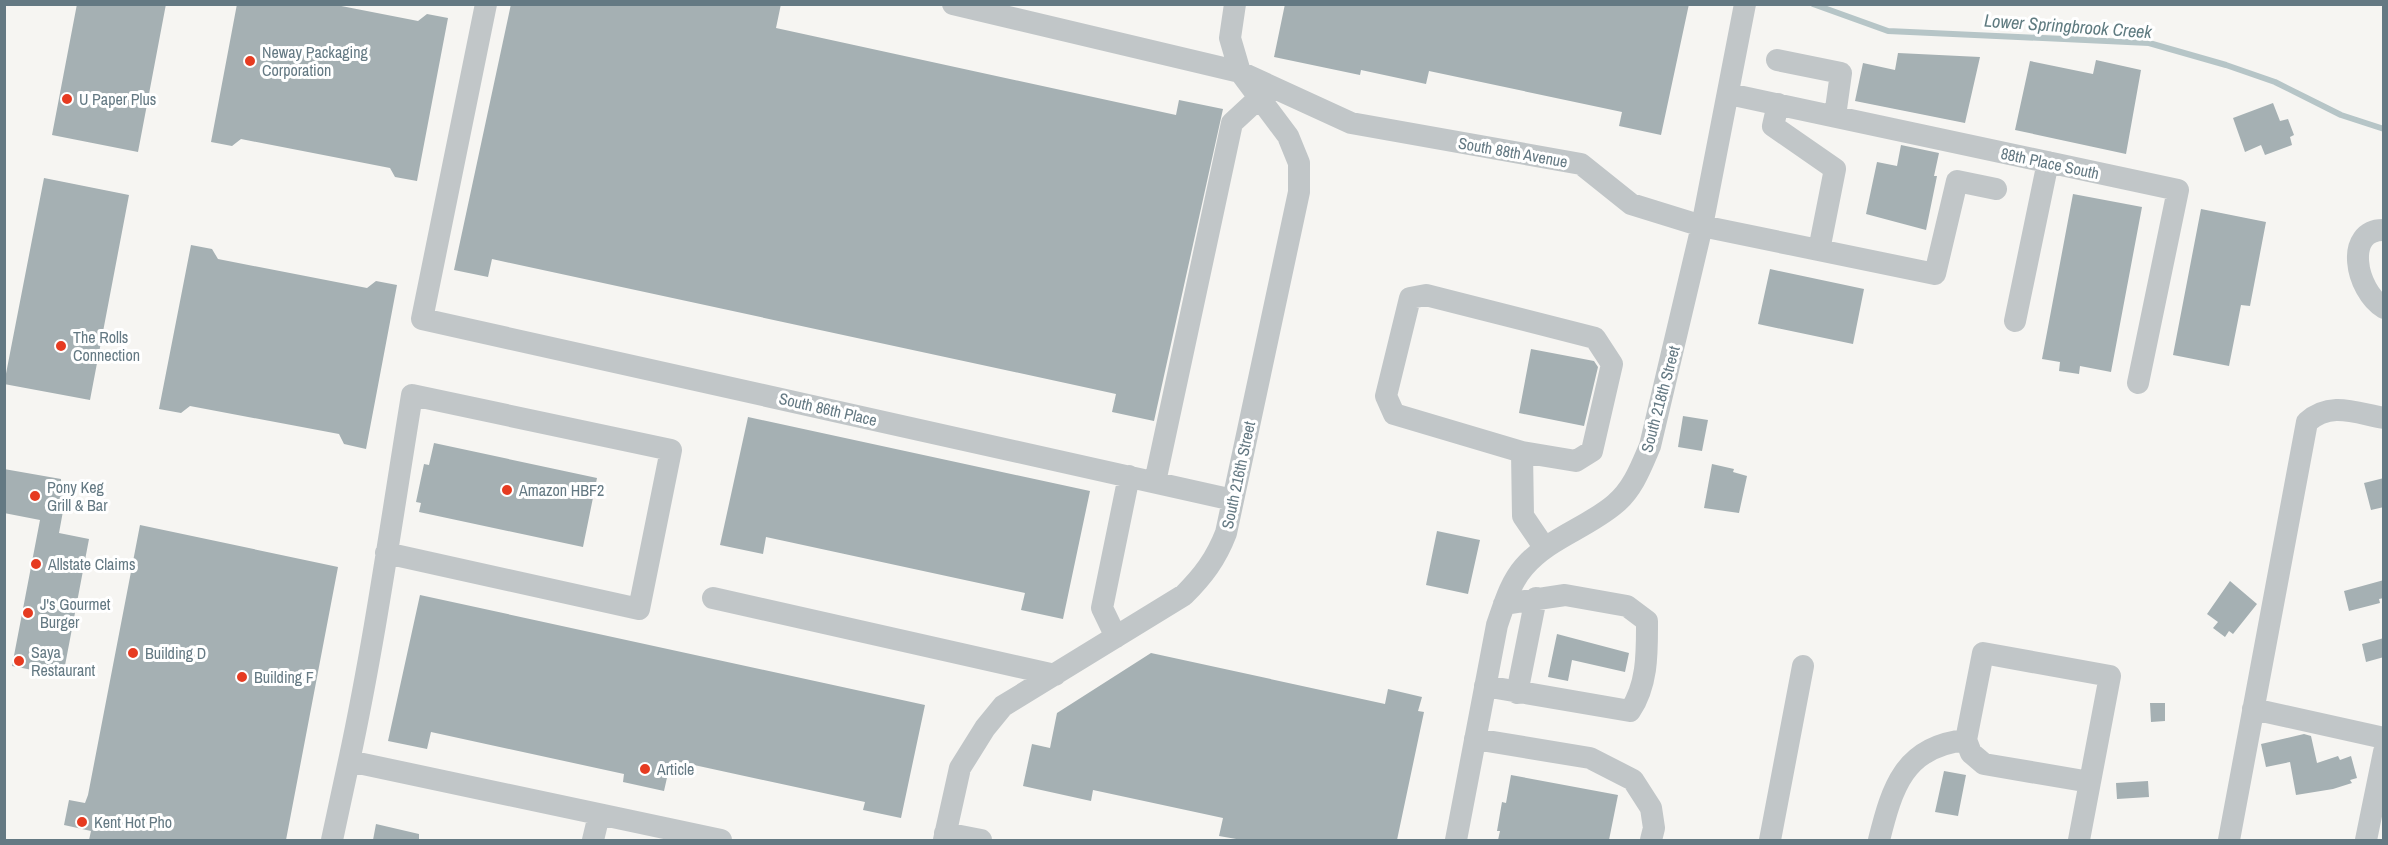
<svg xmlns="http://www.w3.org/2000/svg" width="2388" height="845" font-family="'Archivo Narrow',sans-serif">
	<rect width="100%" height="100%" fill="#f6f5f2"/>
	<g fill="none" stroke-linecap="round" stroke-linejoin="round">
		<path stroke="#b6c5c7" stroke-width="6" d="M1813 4 1888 31 2149 43 2226 65 2275 82 2341 115 2384 129"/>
	</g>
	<path fill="#a5b0b3" d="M77 4H166L138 152 52 135Z
		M237 4H331L418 21 427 14 448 18 417 181 395 177 390 168 241 139 232 146 211 142Z
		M511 4H781L776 28 1176 115 1179 100 1223 109 1154 421 1112 412 1116 394 492 259 488 277 454 270Z
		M1285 4H1689L1661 135 1619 126 1622 112 1429 71 1426 84 1361 70 1360 75 1274 57Z
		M1898 53 1980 57 1965 123 1855 101 1863 63 1895 70Z
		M2096 60 2141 70 2126 154 2015 130 2030 61 2093 74Z
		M2273 103 2280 121 2288 119 2294 135 2290 137 2292 145 2265 155 2261 145 2245 152 2233 118Z
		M1901 145 1939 153 1934 176H1937L1926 230 1866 214 1877 162 1897 166Z
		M44 178 129 195 90 400 4 384Z
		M2073 194 2142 207 2111 372 2080 366 2079 374 2059 371 2060 362 2042 359Z
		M2201 209 2266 222 2250 306 2241 305 2229 366 2173 355Z
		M191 245 212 249 218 259 367 288 376 281 397 285 366 449 344 444 339 434 190 406 181 413 159 409Z
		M1770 269 1864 289 1853 344 1758 324Z
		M1531 349 1594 361 1598 367 1584 426 1519 413Z
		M1683 416 1708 420 1702 451 1678 447Z
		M748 417 1090 491 1063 619 1021 610 1025 593 766 537 763 554 720 545Z
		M434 443 597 478 583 547 419 512 421 503 416 502 424 464 429 465Z
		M1712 464 1734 469 1733 472 1747 476 1739 513 1704 508Z
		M4 469 61 479V483L68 484 59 533 89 539 63 676 12 666 40 520 4 513Z
		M2384 478V507L2371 510 2364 483Z
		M140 525 338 567 286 840H89L91 831 64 825 69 800 85 803 88 795Z
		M1437 531 1480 540 1468 594 1426 585Z
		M2384 580V598L2379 599 2380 603 2349 611 2344 591Z
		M2230 581 2257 604 2233 634 2229 631 2225 637 2213 628 2218 622 2207 614Z
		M420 595 925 705 901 818 863 810 865 802 671 760 664 791 623 782 624 774 431 732 427 749 388 741Z
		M1557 634 1629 653 1625 672 1572 660 1568 681 1548 677Z
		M2384 638V657L2366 662 2362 644Z
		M1151 653 1385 704 1388 689 1422 697 1418 711 1424 712 1397 840H1242L1219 836 1223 818 1093 790 1091 801 1023 786 1032 744 1050 748 1057 713Z
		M2150 703H2165V721L2151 722Z
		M2304 734 2311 736 2317 763 2338 756 2340 760 2351 756 2357 778 2350 780 2352 783 2333 789 2296 795 2290 762 2266 767 2261 744Z
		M1944 771 1966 775 1958 816 1935 812Z
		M1511 775 1618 795 1609 840H1498L1500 831H1497L1502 802 1506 803Z
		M2148 781 2149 797 2117 799 2116 783Z
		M376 824 419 834V840H373Z"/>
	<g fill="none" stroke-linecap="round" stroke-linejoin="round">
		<path stroke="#c1c6c8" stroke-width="22" d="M486 4 422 319 1233 500
			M953 4 1240 72 1351 123 1581 164 1631 204 1702 226 1935 274 1957 181 1996 189
			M1777 60 1841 73 1835 116
			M1729 94 2178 190 2138 383
			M1778 104 1773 126 1835 169 1819 250
			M2384 230C2344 229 2355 290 2384 308
			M2015 321 2048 162
			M1522 452 1576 461 1592 451 1612 364 1595 338 1426 295 1410 298 1386 396 1394 414 1522 452 1523 516 1544 547
			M1155 482 1232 123 1259 98
			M713 598 1055 675
			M1116 637 1102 608 1129 476
			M1485 686 1630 711C1648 684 1647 652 1647 621L1627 606 1565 595 1504 604
			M1517 693 1536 598
			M2253 709 2384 738
			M1475 739 1590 758 1633 780 1651 808 1654 828 1651 840
			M1966 740 1971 753 1984 764 2090 782
			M349 761C375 640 392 517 412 395L671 450 639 609 386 553
			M945 833 981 840
			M332 840 349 761 721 840
			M593 840 599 815
			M944 840 960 768 985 728 1003 706 1184 595C1203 576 1216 559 1226 533L1299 192V163L1288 136 1240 72 1230 38 1235 4
			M1456 840 1497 625C1504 605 1510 583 1524 567 1549 538 1587 528 1615 504 1633 489 1641 467 1650 446L1702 226 1745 4
			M1770 840 1803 666
			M1879 840C1892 788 1904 746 1966 740L1983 653 2110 676 2079 840
			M2229 840 2307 422C2331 401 2355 413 2384 418
			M2366 840 2384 752"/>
	</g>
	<g fill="#e63b21" stroke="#fff" stroke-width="2">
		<circle cx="250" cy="61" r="6"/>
		<circle cx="67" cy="99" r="6"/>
		<circle cx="61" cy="346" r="6"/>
		<circle cx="507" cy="490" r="6"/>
		<circle cx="35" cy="496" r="6"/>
		<circle cx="36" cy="564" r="6"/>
		<circle cx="28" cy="613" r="6"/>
		<circle cx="133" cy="653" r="6"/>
		<circle cx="19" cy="661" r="6"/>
		<circle cx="242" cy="677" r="6"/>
		<circle cx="645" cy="769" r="6"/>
		<circle cx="82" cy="822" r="6"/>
	</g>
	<g text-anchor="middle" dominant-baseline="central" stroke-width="6" stroke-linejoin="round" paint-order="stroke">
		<g font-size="16" fill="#647983" stroke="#fff" text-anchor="start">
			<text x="262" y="52">Neway Packaging<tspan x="262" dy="18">Corporation</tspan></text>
			<text x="79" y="99">U Paper Plus</text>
			<text x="73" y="337">The Rolls<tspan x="73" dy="18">Connection</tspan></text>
			<text x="47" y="487">Pony Keg<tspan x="47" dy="18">Grill &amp; Bar</tspan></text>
			<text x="519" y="490">Amazon HBF2</text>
			<text x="48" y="564">Allstate Claims</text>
			<text x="40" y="604">J's Gourmet<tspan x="40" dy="18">Burger</tspan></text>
			<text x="31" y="652">Saya<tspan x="31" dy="18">Restaurant</tspan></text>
			<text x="145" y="653">Building D</text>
			<text x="254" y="677">Building F</text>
			<text x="657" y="769">Article</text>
			<text x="94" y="822">Kent Hot Pho</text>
		</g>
		<g font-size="16" fill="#647983" stroke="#fff">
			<text transform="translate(1513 152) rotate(10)">South 88th Avenue</text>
			<text transform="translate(2050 163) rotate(12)">88th Place South</text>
			<text transform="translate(1660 399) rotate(-75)">South 218th Street</text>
			<text transform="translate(828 409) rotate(13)">South 86th Place</text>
			<text transform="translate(1238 475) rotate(-78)">South 216th Street</text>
		</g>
		<g font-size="18" font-style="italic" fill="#5f7b80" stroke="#fff">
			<text transform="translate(2068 26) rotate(4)">Lower Springbrook Creek</text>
		</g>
	</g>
	<rect width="2388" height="845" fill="none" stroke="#647983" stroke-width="12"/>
</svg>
